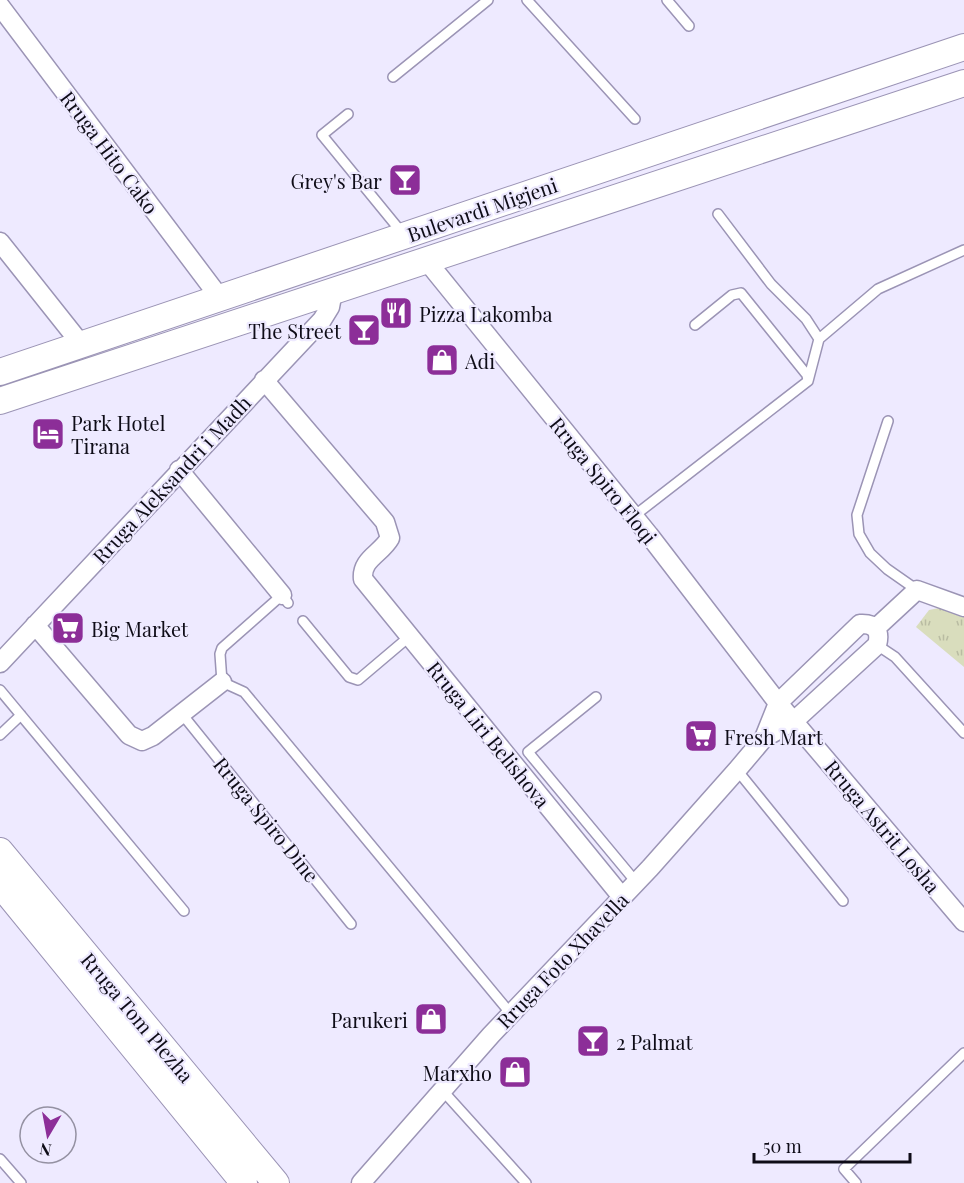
<svg xmlns="http://www.w3.org/2000/svg" width="964" height="1183" font-family="'Playfair Display',serif">
	<defs>
		<pattern id="grass-tufts" width="24" height="20" patternUnits="userSpaceOnUse" patternTransform="scale(1.5)"><rect width="24" height="20" fill="#d9ddbd"/><path d="M3 7l-1-3M5 7V3M7 7l1-3M15 17l-1-3M17 17v-4M19 17l1-3" fill="none" stroke="#b9bca2"/></pattern>
	</defs>
	<rect width="100%" height="100%" fill="#eeeaff"/>
	<path fill="url(#grass-tufts)" d="M949 606 964 613V667L916 627 929 610Z"/>
	<g fill="none" stroke-linecap="round" stroke-linejoin="round">
		<g stroke="#9b94b5" stroke-width="12">
			<path id="service" d="M527 0 635 119
				M667 0 689 26
				M393 77 488 0
				M348 114 322 135 403 234
				M718 214 771 284 806 319 819 339 808 381
				M819 339 878 289 964 250
				M888 421 857 515 859 534 870 553 887 569 917 590
				M634 516 808 381 807 375 741 293 732 295 695 325
				M288 603 282 595 222 648 220 654 222 682 244 692 511 1014
				M303 621 349 677 358 680 410 636
				M877 645 895 657 964 733
				M0 690 184 911
				M596 697 528 752 636 882
				M182 714 351 924
				M0 735 21 715
				M737 770 843 901
				M443 1091 526 1183
				M0 1159 21 1183
				M856 1183 844 1169 964 1053"/>
		</g>
		<g stroke="#9b94b5" stroke-width="21">
			<path id="minor" d="M0 6 220 298
				M0 242 81 344
				M426 260 649 535 778 703 964 922
				M264 380 385 522 390 538C381 554 361 559 363 579L622 897
				M179 470 282 595
				M35 625 129 735 142 741 153 736 222 682
				M876 628 917 590 964 607
				M0 663 322 320 330 307 333 291
				M361 1183 491 1035 650 868 737 770 764 738 778 703 860 624C875 623 881 631 877 645L794 721 764 738"/>
		</g>
		<g stroke="#9b94b5" stroke-width="28">
			<path id="secondary" d="M0 372 964 47
				M0 401 964 83
				M0 851 276 1183
				M0 884 244 1183"/>
		</g>
		<use href="#service" stroke="#fff" stroke-width="9"/>
		<use href="#minor" stroke="#fff" stroke-width="18"/>
		<use href="#secondary" stroke="#fff" stroke-width="26"/>
	</g>
	<defs>
		<g id="bar-square" transform="scale(1.725)"><rect x="-9" y="-9" width="18" height="18" rx="4" fill="#8c2e98" stroke="#eeeaff"/><path d="M-6-5H6L.8 .8V4.5H3.5V6h-7V4.5H-.8V.8Z" fill="#fff"/></g>
		<g id="restaurant-square" transform="scale(1.725)"><rect x="-9" y="-9" width="18" height="18" rx="4" fill="#8c2e98" stroke="#eeeaff"/><path d="M-5-6h1v4h1v-4h1v4h1v-4h1v5L-1.5 .5V6h-2V.5L-5-1ZM5-6V6H3V1.5H1.5Q1.5-4 5-6Z" fill="#fff"/></g>
		<g id="shop-square" transform="scale(1.725)"><rect x="-9" y="-9" width="18" height="18" rx="4" fill="#8c2e98" stroke="#eeeaff"/><path d="M-5-2.5h2.3a2.7 3.5 0 0 1 5.4 0H5L5.5 6h-11ZM-1.5-2.5h3a1.5 2.3 0 0 0-3 0Z" fill="#fff"/></g>
		<g id="hotel-square" transform="scale(1.725)"><rect x="-9" y="-9" width="18" height="18" rx="4" fill="#8c2e98" stroke="#eeeaff"/><path d="M-6-4.5h1.5V1H6V5H4.5V3h-9V5H-6ZM-4 0a1.8 1.8 0 1 1 3.6 0ZM.5 0V-2.5h3Q6-2.5 6 0Z" fill="#fff"/></g>
		<g id="supermarket-square" transform="scale(1.725)"><rect x="-9" y="-9" width="18" height="18" rx="4" fill="#8c2e98" stroke="#eeeaff"/><path d="M-6-5.5h2.5l.6 2H6L4.5 2H-2.5L-4.4-4H-6ZM-1.5 3.2a1.3 1.3 0 1 0 .1 0ZM3 3.2a1.3 1.3 0 1 0 .1 0Z" fill="#fff"/></g>
	</defs>
	<g fill-rule="evenodd">
		<use href="#bar-square" x="405" y="180"/>
		<use href="#restaurant-square" x="396" y="313"/>
		<use href="#bar-square" x="364" y="330"/>
		<use href="#shop-square" x="442" y="360"/>
		<use href="#hotel-square" x="48" y="434"/>
		<use href="#supermarket-square" x="68" y="628"/>
		<use href="#supermarket-square" x="701" y="736"/>
		<use href="#shop-square" x="431" y="1019"/>
		<use href="#bar-square" x="593" y="1041"/>
		<use href="#shop-square" x="515" y="1072"/>
	</g>
	<g text-anchor="middle" dominant-baseline="central" stroke-width="4.5" stroke-linejoin="round" paint-order="stroke">
		<g font-size="20" fill="#0e0c17" stroke="#eeeaff">
			<text transform="translate(110 152) rotate(53)">Rruga Hito Cako</text>
			<text transform="translate(482 209) rotate(-19)">Bulevardi Migjeni</text>
			<text transform="translate(171 479) rotate(-47)">Rruga Aleksandri i Madh</text>
			<text transform="translate(604 480) rotate(51)">Rruga Spiro Floqi</text>
			<text transform="translate(489 734) rotate(51)">Rruga Liri Belishova</text>
			<text transform="translate(267 819) rotate(51)">Rruga Spiro Dine</text>
			<text transform="translate(883 826) rotate(50)">Rruga Astrit Losha</text>
			<text transform="translate(562 960) rotate(-46)">Rruga Foto Xhavella</text>
			<text transform="translate(138 1017) rotate(50)">Rruga Tom Plezha</text>
		</g>
		<g font-size="20" fill="#0e0c17" stroke="#eeeaff" text-anchor="start">
			<text x="382" y="180" text-anchor="end">Grey's Bar</text>
			<text x="419" y="313">Pizza Lakomba</text>
			<text x="341" y="330" text-anchor="end">The Street</text>
			<text x="465" y="360">Adi</text>
			<text x="71" y="422">Park Hotel<tspan x="71" dy="23">Tirana</tspan></text>
			<text x="91" y="628">Big Market</text>
			<text x="724" y="736">Fresh Mart</text>
			<text x="408" y="1019" text-anchor="end">Parukeri</text>
			<text x="616" y="1041">2 Palmat</text>
			<text x="492" y="1072" text-anchor="end">Marxho</text>
		</g>
	</g>
	<g transform="translate(48 1135) rotate(190)"><circle r="28" fill="#eeeaff" stroke="#9491a2" stroke-width="1.5"/>
	<path d="M0-4.5L10 22L0 15L-10 22Z" fill="#8c2e98"/>
	<text y="-9" font-size="16" font-weight="bold" text-anchor="middle" fill="#0e0c17">N</text>
	</g>
	<path d="M754 1153v9h156v-9" fill="none" stroke="#0e0c17" stroke-width="3"/>
	<text x="763" y="1153" font-size="18" fill="#0e0c17" stroke="#eeeaff" stroke-width="4.5" paint-order="stroke">50 m</text>
</svg>
